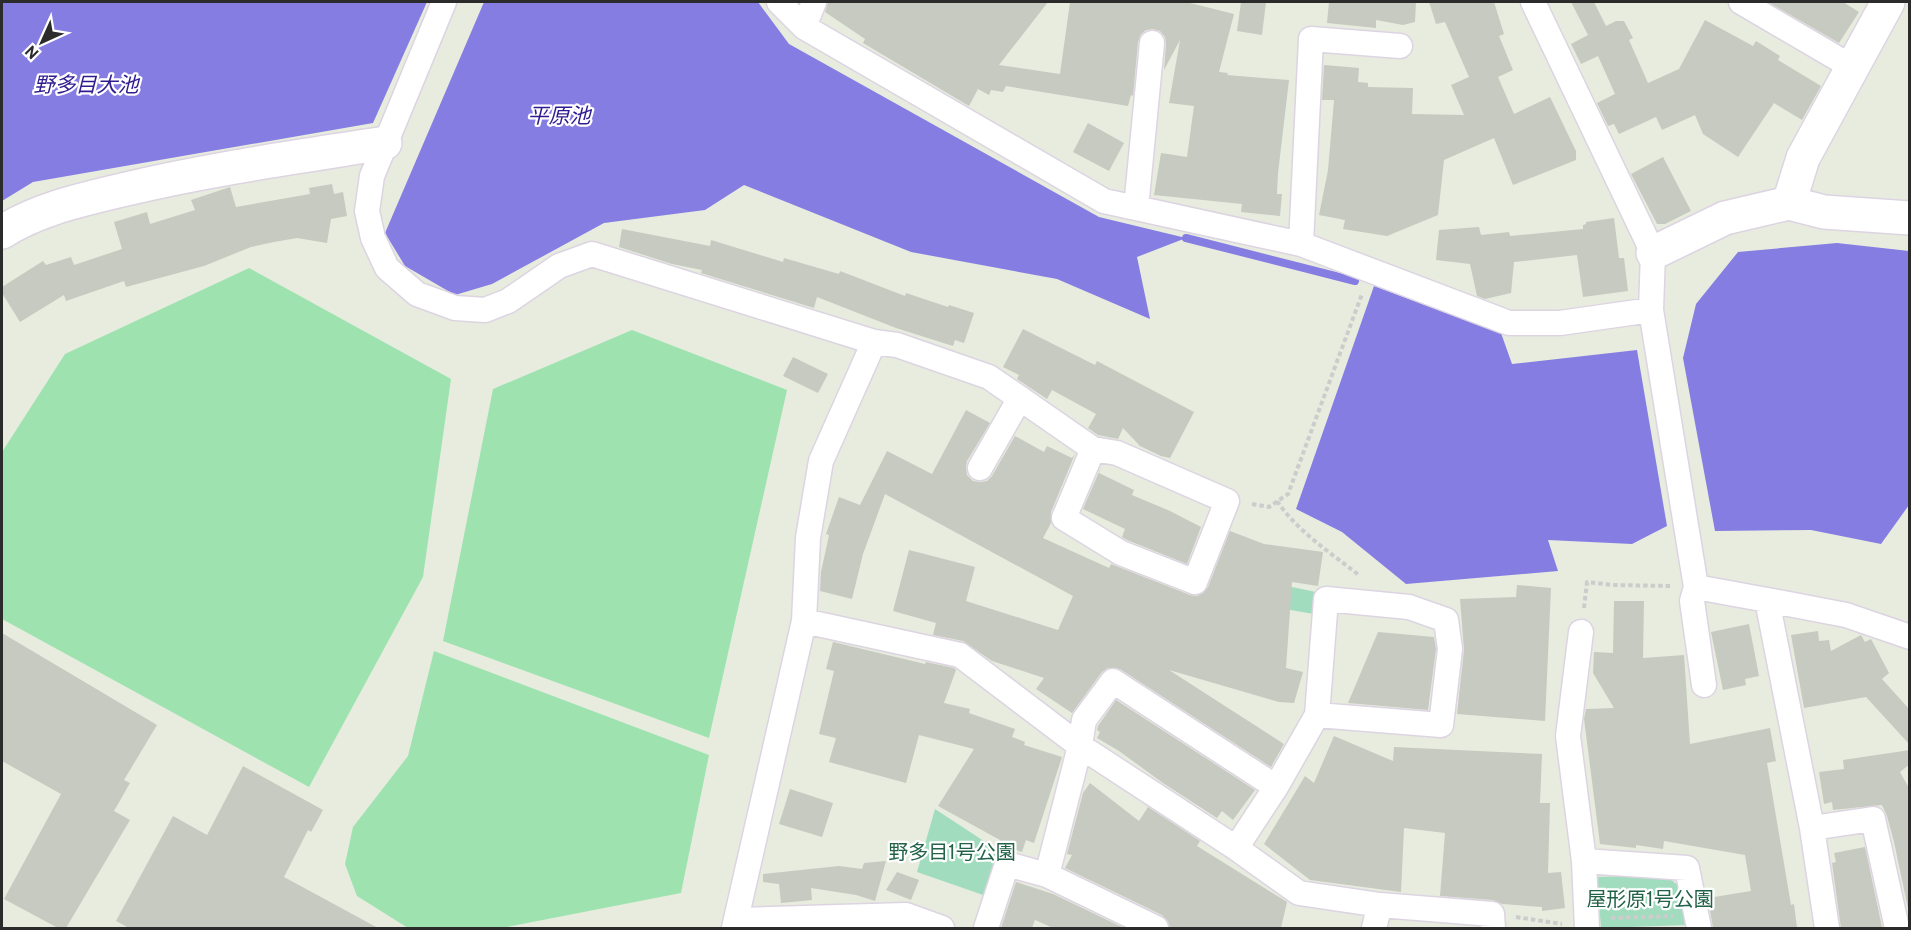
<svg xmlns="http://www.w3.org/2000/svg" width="1911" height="930" font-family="Overpass,'Noto Sans JP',sans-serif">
	<rect width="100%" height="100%" fill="#e7ecdf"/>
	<path fill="#a1dcbe" d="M1268 582 1316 592 1314 614 1262 605Z
		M935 809 999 851 986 896 917 872Z
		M1665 875 1683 889 1688 925 1601 928 1597 877Z"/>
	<path fill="#9ee3af" d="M249 268 451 379 423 577 309 787 2 619V452L65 354Z
		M632 330 787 390 709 738 443 641 493 389Z
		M434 651 709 755 681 893 502 928H408L357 896 345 864 353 827 408 756Z"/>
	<path fill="#867de3" d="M2 2H427L373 123 33 182 2 201Z
		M484 2H758L789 44 1099 217 1186 238 1137 257 1150 319 1057 279 911 252 744 185 705 210 604 223 492 284 455 295 405 266 385 233Z
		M1837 243 1909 251V505L1881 544 1811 530 1715 531 1683 358 1696 304 1738 252Z
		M1374 286 1501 333 1512 364 1637 350 1667 526 1632 544 1548 540 1558 571 1406 584 1342 532 1296 509Z"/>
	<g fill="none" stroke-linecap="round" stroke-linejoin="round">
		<path stroke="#867de3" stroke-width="8" d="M1186 238 1355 281"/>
	</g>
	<path fill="#c6cac1" d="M828 2H1048L999 65 1060 74 1070 2H1186L1234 14 1219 72 1228 73 1227 75 1289 80 1278 173 1277 194H1282L1280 216 1241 212 1242 204 1154 195 1161 153 1187 157 1194 106 1169 103 1180 40 1164 70 1166 44 1165 37 1160 31 1153 29 1146 30 1141 34 1138 42 1133 96 1131 95 1128 106 1006 86 1003 92 991 90 989 95 978 89 969 106 863 43 865 39 825 12Z
		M1241 2H1266L1262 35 1237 31Z
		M1329 2H1416L1415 22 1403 25 1376 20V28L1327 23Z
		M1429 2H1494L1504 34 1499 36 1513 70 1498 77 1514 114 1550 97 1576 151V160L1513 185 1494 138 1444 160 1438 215 1387 236 1343 229 1345 220 1319 215 1328 170 1334 100H1322L1324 65 1359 68 1358 82 1368 83V87L1413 88 1412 114 1464 115 1451 85 1469 77 1445 22 1436 24Z
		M1571 2H1594L1606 26 1616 21H1624L1633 38 1629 40 1648 83 1679 69 1705 20 1753 46 1756 41 1780 56 1778 60 1821 86 1802 120 1774 103 1738 157 1703 134 1695 115 1662 130 1656 117 1619 134 1614 124 1608 126 1597 103 1615 94 1598 56 1581 64 1571 44 1588 35Z
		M1768 2H1843L1859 12 1839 43Z
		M1088 123 1124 143 1109 171 1073 152Z
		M1663 157 1691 211 1665 224H1657L1631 174Z
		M332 184 334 194 343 192 347 216 331 219 327 243 297 238 274 242 251 247 204 266 126 287 124 281 66 301 64 295 20 322 2 293V287L43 261 46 265 71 257 74 265 122 249 114 222 147 212 150 224 195 210 191 200 230 187 236 207 310 194 309 188Z
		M1614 218 1619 258H1624L1628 291 1583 297 1577 255 1514 262 1511 293 1485 299 1477 296 1470 264 1436 260 1439 230 1479 227 1481 235 1509 232 1510 236 1583 229V225L1586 224V222Z
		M622 229 710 246 711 240 783 262 784 258 839 274 840 271 905 296 906 293 948 307 949 305 974 313 964 343 955 340 953 346 896 328 817 297 814 308 701 273 702 270 672 264 619 247Z
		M1023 329 1095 365 1097 361 1194 412 1170 458 1161 456 1140 446 1123 428 1118 439 1098 435 1088 428 1096 414 1052 390 1047 399 1017 379 1019 375 1003 367Z
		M793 357 828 374 818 393 783 376Z
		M966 410 990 423 967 461 966 467 967 475 973 481 981 482 987 481 992 476 1015 436 1044 452 1047 446 1072 458 1075 454 1051 512V523L1043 538 1109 568 1111 564 1190 595 1197 596 1203 593 1208 587 1230 531 1264 544 1323 552 1318 586 1292 582 1286 668 1303 672 1294 703 1279 702 1169 670 1284 744 1271 767 1120 669 1108 668 1102 672 1072 713 1036 689 1044 678 992 661 963 641 933 635 936 623 893 611 909 550 975 567 966 601 1058 630 1073 596 885 494 863 554 852 599 820 591 821 572 829 535 826 534 839 497 860 505 887 451 932 474Z
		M1102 465 1099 473 1134 490 1132 495 1170 511 1201 527 1187 564 1127 540 1122 537 1125 529 1083 509Z
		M1517 585 1551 588 1545 721 1457 714 1464 650 1460 599 1516 597Z
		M1614 601H1644L1643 658 1684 655 1690 744 1770 728 1776 761 1767 763 1791 905 1794 904 1797 928H1713L1708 898 1751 891 1745 855 1664 841 1663 849 1636 845V848L1600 844 1584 719 1586 709 1614 708 1593 673 1594 652 1613 653Z
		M1749 624 1759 676 1745 679 1746 685 1723 690 1711 632Z
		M1818 631 1819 641 1829 640 1831 651 1861 635 1865 642 1871 639 1889 673 1882 679 1910 710V745L1866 697 1804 708 1791 635Z
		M1378 632 1434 637 1436 649 1428 710 1348 703Z
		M2 633 157 725 124 780 130 783 114 811 130 820 66 928H58L4 899 61 794 2 761Z
		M833 642 925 664 926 662 954 668 956 670 944 703 970 709 969 713 1015 729 1012 737 1025 742 1024 745 1062 757 1034 843 1026 840 1022 852 999 844 1000 840 938 806 974 749 919 735 906 783 829 762 836 738 819 734 834 671 826 669Z
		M1116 700 1255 790 1233 820 1222 811 1217 818 1163 783 1119 751 1097 738 1100 732 1097 730 1098 726Z
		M1334 736 1393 761 1394 747 1542 754 1540 803H1550L1548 873 1561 872 1565 908 1542 911V907L1502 904 1493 900 1440 896 1445 833 1404 828 1401 892 1310 880 1264 844 1305 776 1314 783Z
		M1910 750V764L1900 772 1910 790V918L1894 842 1887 816 1882 805 1833 810 1832 802 1824 804 1819 772 1844 769 1843 760Z
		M243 766 323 810 311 832 308 830 284 877 378 928H129L116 921 173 816 207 835Z
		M1090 783 1139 821 1148 807 1200 841 1197 846 1287 902 1281 928H1170L1168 921 1162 915 1065 868 1072 855 1067 854 1083 793Z
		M790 789 833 803 822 837 779 824Z
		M1865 847 1882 927 1841 928 1832 863 1836 862 1834 853Z
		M886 861 875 901 856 895 811 888 812 900 781 903 779 884 763 882V874L839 866 862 869 864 863Z
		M897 872 919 880 911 900 886 890Z
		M1016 882 1053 894 1124 928H1053L1035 920 1032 928H1001Z"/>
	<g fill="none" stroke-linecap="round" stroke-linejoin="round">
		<g stroke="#ddd4e2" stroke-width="27">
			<path id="street" d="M444 2 372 176 367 211 373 238 387 268 417 294 455 308 485 310 508 301 559 266 592 254 874 342 821 461 808 538 804 621 734 928
				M779 2 804 27 1104 201 1301 244 1509 323H1560L1651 310
				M1533 2 1653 253 1651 310 1696 587 1767 600 1812 828 1827 928
				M1741 2 1852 67
				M804 27 814 2
				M1136 208 1152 43
				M1301 244 1311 39 1400 46
				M874 342 897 345 989 377 1093 449 1117 453 1227 501 1195 582 1121 553 1064 518 1093 449
				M980 468 1020 398
				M1696 587 1692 601 1704 685
				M1767 600 1846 615 1910 637
				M804 621 960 655 1080 746 1236 848 1299 893 1380 905 1492 914 1493 928
				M1581 632 1568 736 1584 861 1587 928
				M1276 787 1317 715 1441 725 1450 649 1446 620 1409 607 1326 599 1317 715
				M1812 828 1873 819 1897 928
				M1584 861 1687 868 1699 928
				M737 920 906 915 942 928
				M986 928 1007 864 1047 875
				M1156 928 1047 875 1080 746 1084 720 1113 681 1276 787 1236 848
				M1374 928 1380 905"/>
		</g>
		<g stroke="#ddd4e2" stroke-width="36">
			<path id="secondary" d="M1789 203 1803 158 1888 2
				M2 232C38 209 81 200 122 190 209 169 297 157 385 143
				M1653 253 1725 218 1789 203 1824 212 1910 218"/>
		</g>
		<path stroke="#ccc" stroke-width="4" stroke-dasharray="4.5 3" stroke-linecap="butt" d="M1277 501C1298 532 1331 553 1360 576
			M1252 504 1269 507 1288 494 1362 294
			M1584 608 1587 582 1613 585 1670 586
			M1516 917 1562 924
			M1611 918 1673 916"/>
		<use href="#street" stroke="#fff" stroke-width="24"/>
		<use href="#secondary" stroke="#fff" stroke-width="33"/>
	</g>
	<g text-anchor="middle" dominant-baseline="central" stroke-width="4.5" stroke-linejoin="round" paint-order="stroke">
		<g font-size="20" fill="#226249" stroke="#fff">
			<text x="952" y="854">野多目1号公園</text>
			<text x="1650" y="901">屋形原1号公園</text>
		</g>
		<g font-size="21" font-style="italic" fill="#2f1b8f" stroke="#fff">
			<text x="86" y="86">野多目大池</text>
			<text x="559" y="117">平原池</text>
		</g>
	</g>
	<rect width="1911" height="930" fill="none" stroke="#2b2b2b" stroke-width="6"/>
	<g transform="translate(42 42) rotate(225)" stroke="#ffffff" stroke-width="4.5" paint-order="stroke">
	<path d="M0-4.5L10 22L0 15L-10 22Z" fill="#2b2b2b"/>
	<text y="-9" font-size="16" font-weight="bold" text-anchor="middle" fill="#2b2b2b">N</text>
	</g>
</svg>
